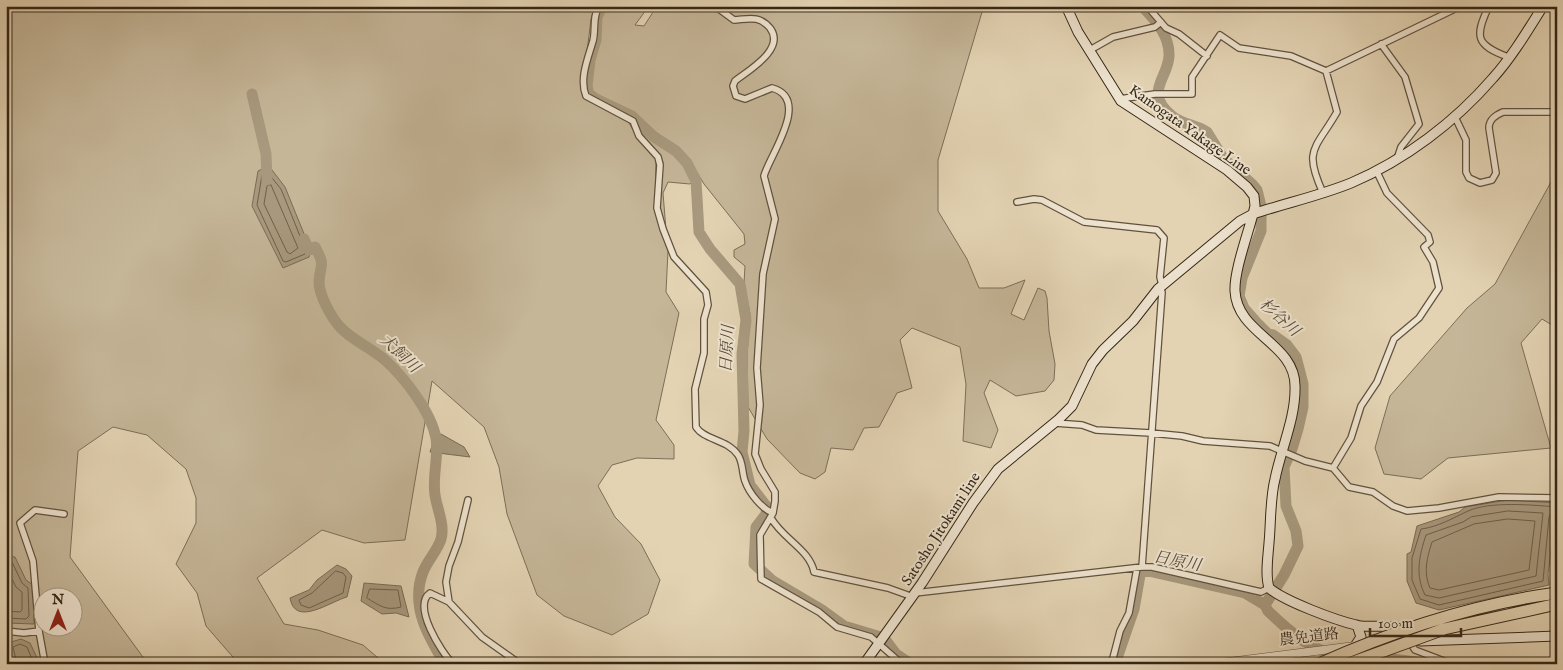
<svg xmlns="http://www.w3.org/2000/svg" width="1563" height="670" font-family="'IM FELL English','Noto Serif JP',serif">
	<rect width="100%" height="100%" fill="#e3d3b3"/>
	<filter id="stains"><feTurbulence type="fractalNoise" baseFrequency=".004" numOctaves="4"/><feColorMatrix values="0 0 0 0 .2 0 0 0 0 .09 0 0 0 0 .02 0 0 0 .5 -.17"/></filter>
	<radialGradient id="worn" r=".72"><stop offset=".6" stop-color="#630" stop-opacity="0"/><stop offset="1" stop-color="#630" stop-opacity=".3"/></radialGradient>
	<path fill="#c5b698" stroke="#7c6e58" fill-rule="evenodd" d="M6 6H596L591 19 582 93 585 99 627 120 637 136 656 158 655 207 668 251 666 292 679 313 656 420 674 445V459L637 458 612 465 598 486 615 517 641 544 660 580 648 614 612 635 564 616 537 595 507 514 499 467 484 427 432 381 405 540 364 543 322 530 257 578 284 624 318 630 363 645 385 664H239L206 626 197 593 176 564 196 523V498L186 469 147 435 113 427 78 451 70 557 148 664H6ZM42 598H72V628H42Z
		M605 6H649L635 25 644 26 657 6H979L982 12 938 160V211L967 259 979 288H1004L1025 280 1011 314 1024 320 1038 288 1045 291 1047 298 1049 331 1055 364 1054 380 1045 391 1016 396 990 380 984 393 998 430 991 448 963 441 966 384 960 347 912 328 900 340 912 388 897 393 879 427 864 428 853 450 831 448 825 472 815 479 800 473 767 439 748 407 747 355 750 314 744 283 745 266 734 257V250L745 244 744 234 704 184 689 159 634 114 592 93 590 86 598 41 600 17Z
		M637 123 651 137 675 153 693 181 690 184 668 182 663 193 666 230 659 207 663 162C657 147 641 140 637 123Z
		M1557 171V328L1542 319 1521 343 1551 448 1448 458 1421 479 1384 474 1375 448 1390 396 1467 308 1495 284Z"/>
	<path fill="#a8997e" stroke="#7a6b55" d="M269 166 285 187 311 251 309 257 283 268 252 206 258 171Z
		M441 434 464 447 470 457 430 452 435 437Z
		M1508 500 1557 503 1548 574 1549 585 1439 610 1416 603 1407 581V554L1411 552 1417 526 1459 512 1465 507Z
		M6 556 15 557 26 580 33 585 34 624 6 623Z
		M337 565 346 569 352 576 347 597C331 601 295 628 290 598L309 590 317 580Z
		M364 583 401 586 409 617 396 613 382 614 361 601Z
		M21 639 30 643 40 664H13L8 643Z"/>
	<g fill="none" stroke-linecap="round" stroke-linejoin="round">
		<path stroke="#6e604a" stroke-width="1" d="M268 173 281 189 306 251 305 254 286 262 283 261 257 205 262 175Z
			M271 185 298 248 290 254 287 252 264 204 267 186Z
			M1557 507C1533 505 1490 501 1468 511 1453 518 1438 527 1421 529L1412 558V580L1420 599 1439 605 1543 581 1549 517 1552 513 1557 512
			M1508 511 1543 513 1536 576 1439 598 1425 595C1415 575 1419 556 1426 535L1463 522 1471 517Z
			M1508 519 1535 521 1529 570 1439 590 1430 588C1423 572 1427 558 1432 542L1474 524Z
			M6 560 12 562 22 583 28 588 29 616 26 619 6 618
			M6 567 16 587 22 592V610L20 612 6 611
			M336 571 343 573 346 577 343 593 309 608 301 605 299 600 312 593Z
			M370 589 398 590 401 607C386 611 380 606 367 598Z
			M17 664 13 647 20 644 27 647 34 664"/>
		<path stroke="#a8997e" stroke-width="11" d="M602 6 597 17 596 40 590 60 587 86 589 94 596 99 632 116 654 137 676 151 687 163 696 181 699 232 710 249 740 284 746 320 742 354 744 431 742 452 750 485 767 507 766 514 756 527 754 564 773 581 822 610 844 626 884 638 896 654 911 664
			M1142 6C1155 20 1170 35 1169 56 1168 79 1143 92 1172 116 1183 125 1195 124 1207 132L1223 158 1252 184 1257 190 1261 206V231L1242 278 1239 296 1244 308 1258 324 1268 334 1273 335 1287 345 1296 357 1303 384V407L1298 429 1292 449 1284 467 1286 506 1296 531 1298 546 1284 575 1265 605
			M252 94 266 154 267 180
			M304 239 309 250 315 247C326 267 320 263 319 282 319 295 331 317 340 327 352 340 371 348 385 360 405 378 431 412 436 438 439 457 432 476 435 495 437 509 445 525 441 539 438 550 427 561 423 572 410 606 428 636 445 664
			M1265 605 1268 611C1290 632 1311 651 1342 657
			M1365 658 1392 659 1431 664
			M1115 664 1134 609 1140 575 1144 570 1245 593 1265 605"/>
		<g stroke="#60523e" stroke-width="8">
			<path id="minor" d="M599 6C592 18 596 29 593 41 588 58 579 79 586 96L633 121 639 136 658 157 660 165 657 208 663 229 674 257 706 292 708 305 704 319V353L695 389 696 427C704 440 727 439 738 455 743 462 742 473 745 481 749 493 762 509 773 513
				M668 6 676 8 685 6
				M715 6 734 20C749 19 759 15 770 28 786 49 749 70 735 81L733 86 736 96 745 99 772 88C812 99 769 156 764 176L775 219 763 274 757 368 760 405 755 454 761 469 775 492V501L773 513 760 535 761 579 819 612 837 627 871 637 902 664
				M1147 6 1166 28 1179 34 1207 56
				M1489 6C1474 37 1476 45 1508 57
				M1381 44 1405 77 1419 124 1401 147 1397 159
				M1090 50 1113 37 1155 27 1161 22
				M1119 99 1155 94H1192V77L1220 35 1239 48 1291 56 1326 71 1461 6
				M1455 117 1466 140V172L1469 178 1480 183 1492 180 1496 173 1489 128C1489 119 1496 115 1503 112H1557
				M1323 193C1303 149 1315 150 1337 112L1326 71
				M1017 202 1034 199 1042 200 1084 222 1157 230 1164 238 1160 277 1162 285
				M1055 423 1082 425 1096 430 1151 433 1182 436 1203 441 1270 446 1305 461 1333 468 1349 487 1373 492 1393 506 1407 511 1439 508 1499 497 1557 498
				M1333 468 1351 438 1361 406 1377 382 1394 339 1419 318 1439 288 1433 262 1424 247 1430 242 1428 235 1387 193 1376 170
				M468 500 458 542 449 566 446 582 449 602 482 637 520 664
				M771 518C783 539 810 550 814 572L888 588 913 597
				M1142 567 1162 292 1158 289
				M915 593 1142 567H1152L1261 592 1269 588
				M449 602 430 593C412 606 441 652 453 664
				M6 631 24 633 39 631
				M1409 641 1415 650 1452 664
				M45 664 39 631 33 561 20 523 35 510 64 514
				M1109 664 1113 658 1120 631 1129 613 1137 568"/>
		</g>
		<g stroke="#60523e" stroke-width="9">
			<path id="tertiary" d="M1213 664 1355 646"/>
		</g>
		<g stroke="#342717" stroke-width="11">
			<path id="secondary" d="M1066 6 1078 32 1121 101 1227 170 1247 187 1254 196 1255 206C1250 229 1234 269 1235 291 1237 334 1295 343 1295 386 1296 417 1281 449 1275 479 1270 499 1271 522 1269 543 1268 557 1265 574 1269 588 1284 601 1335 620 1356 625 1371 629 1392 622 1405 632
				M1420 641 1557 636
				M1355 646 1361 637 1357 625
				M864 664 922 583 973 503 998 469 1059 419 1072 406 1092 364 1103 350 1133 321 1158 289 1240 221 1253 214C1286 203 1319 196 1351 183 1405 160 1455 122 1493 78 1512 57 1528 30 1543 6"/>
		</g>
		<use href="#minor" stroke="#ede2ce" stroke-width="5.5"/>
		<use href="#tertiary" stroke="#ede2ce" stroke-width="8"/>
		<use href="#secondary" stroke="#ede2ce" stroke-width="9"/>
		<g stroke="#342717" stroke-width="13" stroke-linecap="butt">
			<path id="motorway-bridge" d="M1319 664C1395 630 1474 604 1557 593
				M1348 664 1444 629 1557 604"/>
		</g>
		<use href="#motorway-bridge" stroke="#e3d3b3" stroke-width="11"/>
	</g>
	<g text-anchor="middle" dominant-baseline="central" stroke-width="4" stroke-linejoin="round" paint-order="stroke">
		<g font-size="15" fill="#342717" stroke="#ede2ce">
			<text transform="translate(1190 130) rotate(35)">Kamogata Yakage Line</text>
			<text transform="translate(941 529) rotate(-57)">Satosho Jitokami line</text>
			<text transform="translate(1309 637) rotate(-7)">農免道路</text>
		</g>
		<g font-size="16" font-style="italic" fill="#574936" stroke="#ede2ce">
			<text transform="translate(1279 318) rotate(42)">杉谷川</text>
			<text transform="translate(728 349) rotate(-87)">日原川</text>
			<text transform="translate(399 354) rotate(43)">犬飼川</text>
			<text transform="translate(1177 562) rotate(11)">日原川</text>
		</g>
	</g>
	<rect width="1563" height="670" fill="none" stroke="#e3d3b3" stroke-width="25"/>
	<rect x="8" y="8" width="1548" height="655" fill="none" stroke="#342717" stroke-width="2.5"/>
	<rect x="12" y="12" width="1538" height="645" fill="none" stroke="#342717"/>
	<g transform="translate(58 612)"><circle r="24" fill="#ede2ce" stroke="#a39785"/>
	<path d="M0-4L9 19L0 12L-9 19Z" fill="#8f2418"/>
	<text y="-8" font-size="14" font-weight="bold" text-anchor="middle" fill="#342717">N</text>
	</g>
	<path d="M1370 628v8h91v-8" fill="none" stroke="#342717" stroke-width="2.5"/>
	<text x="1378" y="628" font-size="15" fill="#342717" stroke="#ede2ce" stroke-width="4" paint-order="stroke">100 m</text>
	<rect width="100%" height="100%" filter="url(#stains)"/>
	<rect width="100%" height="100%" fill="url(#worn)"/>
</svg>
